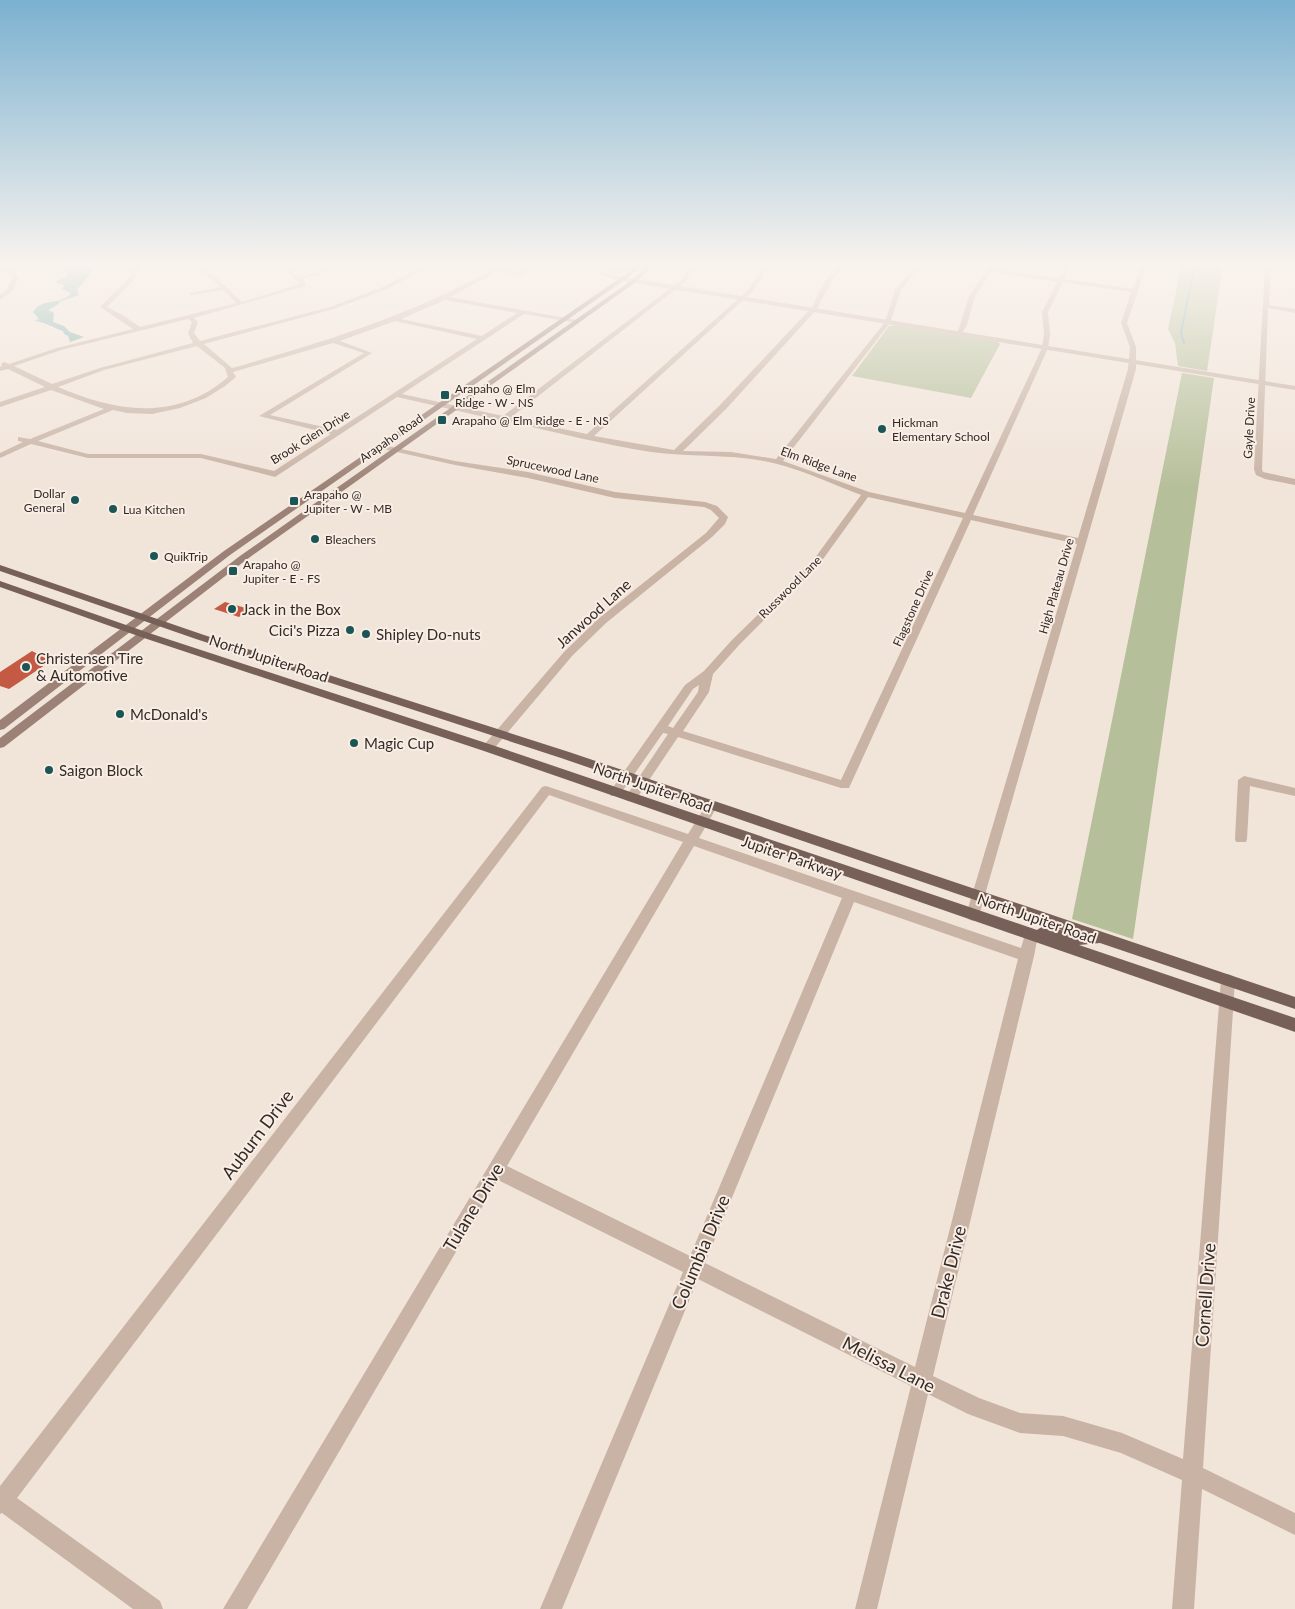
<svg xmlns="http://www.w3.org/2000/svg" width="1295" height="1609" font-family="Lato,sans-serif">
	<rect width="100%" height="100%" fill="#f1e4d9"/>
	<path fill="#b5bf99" d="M601 264H633C620 278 613 278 601 264Z
		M1182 264H1223L1207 371 1178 366 1175 343 1168 329Z
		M897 325 998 342 1000 344 971 398 852 376 889 326Z
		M1182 373 1214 378 1133 939 1072 919Z"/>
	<path fill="#78adac" d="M62 264H97C93 270 82 286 77 289L79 295 59 302V304L48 310 54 313 53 322 64 326 70 332 84 337 70 342 68 336 64 334 63 331C54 328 43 321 34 321L39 319 33 312C42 297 62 306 71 293L62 289 64 285 55 282 68 275Z"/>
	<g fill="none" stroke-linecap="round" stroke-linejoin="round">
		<path stroke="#78adac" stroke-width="2" d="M1184 343 1181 333 1195 264"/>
	</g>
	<path fill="#c45a43" d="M225 602 249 609 239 617 214 609Z
		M32 651 51 661 9 689 0 686V672Z"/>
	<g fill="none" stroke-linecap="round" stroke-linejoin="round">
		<path fill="#c8b3a5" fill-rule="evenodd" d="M136 264H142L134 280 107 307 121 314 140 327 236 303 224 290 190 295V293L221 287 208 276 184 264C211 264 224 287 242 302L300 284 278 264H284L300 276 346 264H355L303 279 306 286 194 318 198 322 194 333 200 341 330 307 383 287 427 264H434L387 289 334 309 204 344 232 368C321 343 408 316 490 271L452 264C474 264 495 270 516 272 525 272 533 264 543 264L520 276 496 272 450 297 576 320 579 322 578 323 524 314 402 394 503 416 681 280 692 264H698L685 282 510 418 587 434 748 290 765 264H771L752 292 594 436 674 450 720 405 812 307 826 279 841 264H847L832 280 817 309 726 409 683 451 731 452 776 459 885 322 895 290 916 264H922L901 290 890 323 783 461 869 492 965 513 1042 348 1044 334 1042 312 1057 282 991 272 975 296 967 325 961 335H957L969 296 991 264H997L993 269 1059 278 1066 264H1072L1064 279 1133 289 1141 264H1147L1127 323 1136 347V369L978 919 973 921 968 919 966 915 1077 544 971 520 849 788H841L678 737 635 801H627L625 798 627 795 668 734 663 733 619 796H611L609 793 685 685 704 671 732 640 812 562 861 495C829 483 797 467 764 461 726 454 688 457 651 452 602 444 554 432 506 421L498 423V420L397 397 275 477 201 458H88L31 444 0 458V453L23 442 18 441V437L30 439 104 409 51 390 0 407V402L45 387 8 369 0 371V367L2 366 1 364 4 362 9 364 57 348 133 329 100 307 129 278ZM1063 282 1131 292 1121 323 1130 347 1128 369 1078 538 973 515 1048 348 1050 334 1048 312ZM445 300 517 313 482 336 401 319ZM188 319 192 322 188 333 193 343 100 368 52 384 14 366 61 350ZM395 321 477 339 337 430 270 415 372 353 340 341ZM333 343 364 353 259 416 331 434 274 471 201 454H88L38 441 113 410 127 413 152 414 180 408 206 398 225 386 236 377 233 372ZM197 346 225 368 228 377C176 422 116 412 58 387L104 370ZM868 497 963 518 841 780 683 731 709 692 713 674 740 644 818 566ZM699 685 698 692 673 728 668 726 693 689Z
			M1265 264H1271L1269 305 1295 309V313L1268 308 1262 469 1263 472 1295 479V485L1265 479 1256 475 1254 469Z
			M0 266 14 271 19 277 12 291 0 300V295L7 289 13 277 10 273 0 270Z
			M379 444 455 461 528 472 615 492 705 502 717 506 728 517 725 524 712 537 606 623 572 656 492 751H484L482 748 484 745 564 652 598 619 706 533 719 518 711 510 704 507 615 498 528 478 455 465 379 448Z
			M1244 776 1295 788V796L1250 786 1247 839 1246 842H1236L1235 839 1238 780Z
			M546 786 688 834 708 802H716L718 805 699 838 1021 948 1026 931 1031 929 1036 931 1038 935 1034 956 933 1376 979 1398 1020 1413 1063 1416 1122 1433 1183 1459 1221 980 1223 976 1228 974 1233 976 1235 980 1203 1468 1295 1513V1535L1202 1489 1194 1609H1172L1182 1480 1121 1453 1063 1436 1020 1433 968 1414 928 1394 877 1609H855L911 1386 698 1279 562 1609H540L683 1272 498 1180 247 1609H223L683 842 549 795 17 1498 160 1601 163 1609H133L2 1513 0 1514V1486L542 787ZM694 846 842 898 690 1256 507 1166ZM854 902 1018 959 915 1367 705 1263Z"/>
		<path fill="#c8b3a5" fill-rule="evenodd" d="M589 264H595L603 272 617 276 1295 386V390L616 280 599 274Z"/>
		<path fill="#9c8276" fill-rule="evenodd" d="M636 264H642L630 276 230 555 4 729 0 730V720L224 551 626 274Z
			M649 264H655L636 282 246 560 4 747 0 748V738L240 556 632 280Z"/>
		<path fill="#766057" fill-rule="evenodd" d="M0 565 204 635 569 752 1295 997V1009L1100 943 1079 945 1295 1018V1032L484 751 141 637 0 587V581L149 633 492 745 1037 930 1043 926 1065 931 561 758 196 639 0 571Z"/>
	</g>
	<linearGradient id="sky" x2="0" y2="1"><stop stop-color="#7bb1d0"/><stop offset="0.54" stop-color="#f9f3ee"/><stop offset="1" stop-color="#f9f3ee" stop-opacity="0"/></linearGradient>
	<rect width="1295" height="489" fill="url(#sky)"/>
	<g fill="#1c5555" stroke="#f9eee5" stroke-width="2">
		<rect x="440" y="390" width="10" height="10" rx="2.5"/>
		<rect x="437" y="415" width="10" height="10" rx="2.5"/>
		<circle cx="882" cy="429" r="5"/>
		<circle cx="75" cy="500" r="5"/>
		<rect x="289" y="496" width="10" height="10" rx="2.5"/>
		<circle cx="113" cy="509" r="5"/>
		<circle cx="315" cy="539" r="5"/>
		<circle cx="154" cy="556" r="5"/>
		<rect x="228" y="566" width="10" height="10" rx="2.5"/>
		<circle cx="232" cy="609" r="5"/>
		<circle cx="350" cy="630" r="5"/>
		<circle cx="366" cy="634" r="5"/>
		<circle cx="26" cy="667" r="5"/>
		<circle cx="120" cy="714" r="5"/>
		<circle cx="354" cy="743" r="5"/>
		<circle cx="49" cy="770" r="5"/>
	</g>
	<g text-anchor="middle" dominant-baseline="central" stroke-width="4" stroke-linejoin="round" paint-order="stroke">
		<g font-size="12" fill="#342a26" stroke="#f9eee5" text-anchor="start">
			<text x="455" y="388">Arapaho @ Elm<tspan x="455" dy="14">Ridge - W - NS</tspan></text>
			<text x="452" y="420">Arapaho @ Elm Ridge - E - NS</text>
			<text x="892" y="422">Hickman<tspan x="892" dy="14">Elementary School</tspan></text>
			<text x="65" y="493" text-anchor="end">Dollar<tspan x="65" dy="14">General</tspan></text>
			<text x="304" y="494">Arapaho @<tspan x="304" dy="14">Jupiter - W - MB</tspan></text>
			<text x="123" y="509">Lua Kitchen</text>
			<text x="325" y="539">Bleachers</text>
			<text x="164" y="556">QuikTrip</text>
			<text x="243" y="564">Arapaho @<tspan x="243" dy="14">Jupiter - E - FS</tspan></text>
		</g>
		<g font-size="12" fill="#342a26" stroke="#f9eee5">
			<text transform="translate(1249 428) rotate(-87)">Gayle Drive</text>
			<text transform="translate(310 437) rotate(-32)">Brook Glen Drive</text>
			<text transform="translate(391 438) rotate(-35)">Arapaho Road</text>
			<text transform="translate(819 464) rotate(20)">Elm Ridge Lane</text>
			<text transform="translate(553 469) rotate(12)">Sprucewood Lane</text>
			<text transform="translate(1056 586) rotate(-74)">High Plateau Drive</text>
			<text transform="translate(790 587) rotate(-45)">Russwood Lane</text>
			<text transform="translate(913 608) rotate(-66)">Flagstone Drive</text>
		</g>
		<g font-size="15" fill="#342a26" stroke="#f9eee5" text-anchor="start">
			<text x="242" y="609">Jack in the Box</text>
			<text x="340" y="630" text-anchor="end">Cici's Pizza</text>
			<text x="376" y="634">Shipley Do-nuts</text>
			<text x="36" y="658">Christensen Tire<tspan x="36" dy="17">&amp; Automotive</tspan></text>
			<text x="130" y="714">McDonald's</text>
			<text x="364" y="743">Magic Cup</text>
			<text x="59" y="770">Saigon Block</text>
		</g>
		<g font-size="15" fill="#342a26" stroke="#f9eee5">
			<text transform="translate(593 613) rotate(-42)">Janwood Lane</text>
			<text transform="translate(269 658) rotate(18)">North Jupiter Road</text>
			<text transform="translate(653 787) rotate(19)">North Jupiter Road</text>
			<text transform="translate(792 857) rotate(19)">Jupiter Parkway</text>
			<text transform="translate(1037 918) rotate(19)">North Jupiter Road</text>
		</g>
		<g font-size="18" fill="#342a26" stroke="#f9eee5">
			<text transform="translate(257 1134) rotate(-53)">Auburn Drive</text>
			<text transform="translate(473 1207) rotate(-59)">Tulane Drive</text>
			<text transform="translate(700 1252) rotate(-67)">Columbia Drive</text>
			<text transform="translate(948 1272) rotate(-76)">Drake Drive</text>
			<text transform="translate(1205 1295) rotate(-86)">Cornell Drive</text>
			<text transform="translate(889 1364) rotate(27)">Melissa Lane</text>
		</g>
	</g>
</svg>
